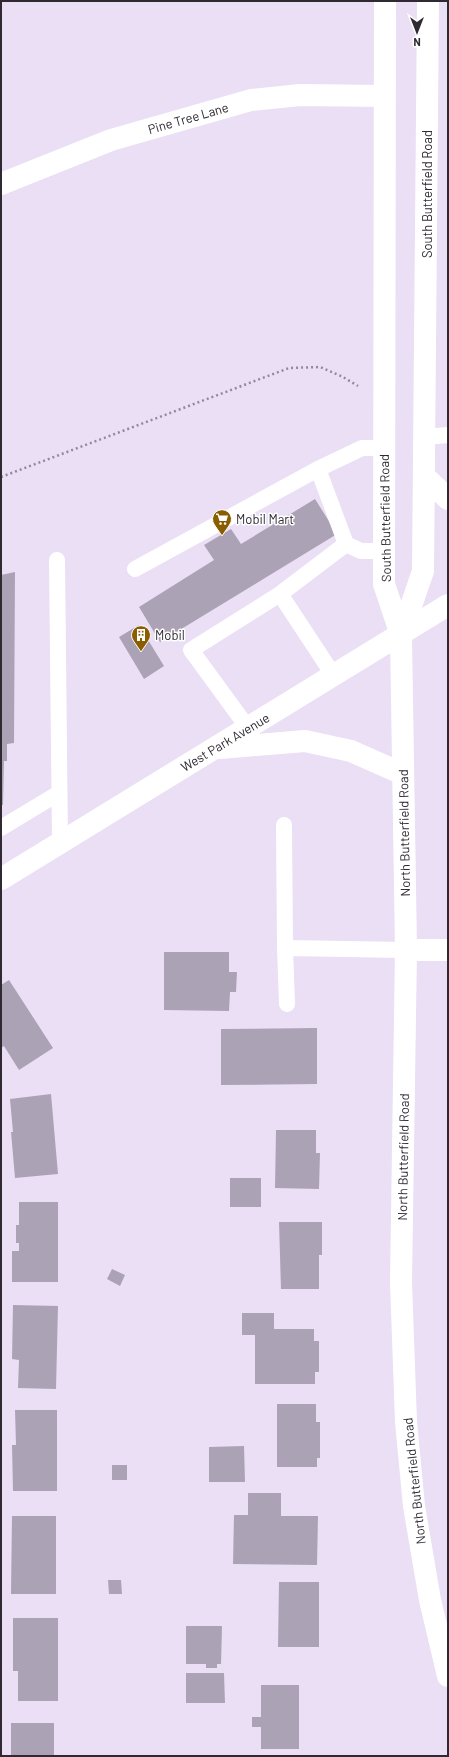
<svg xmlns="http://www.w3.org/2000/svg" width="449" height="1757" font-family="Barlow,sans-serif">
	<rect width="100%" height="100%" fill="#eadff5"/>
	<path fill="#aca2b6" d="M315 499 337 534 160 642 139 607 214 560 204 545 231 529 241 544Z
		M15 572 14 743 7 744V761H4L3 805H1V575Z
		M139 625 164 666 144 679 119 637Z
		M164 952H229V972H237L236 992H230L229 1011 164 1010Z
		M9 980 53 1048 19 1070 4 1046 1 1048V985Z
		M317 1028V1084L221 1085V1029Z
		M51 1094 58 1174 15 1178 11 1132H13L10 1099Z
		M276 1130H316V1153H320L319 1189 275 1188Z
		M230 1178H261V1207H230Z
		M19 1202H58V1282H12V1251H19V1243H16V1225H19Z
		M279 1222H322V1255H319V1289H281Z
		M112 1269 125 1275 120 1286 107 1279Z
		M13 1305 58 1306 56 1389 18 1388 19 1360 12 1359Z
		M242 1313H274V1329H314V1341H319V1372H315V1384H255V1335H242Z
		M277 1404H316V1422H320V1458H317V1467H277Z
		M15 1410H57V1491H13L12 1445H16Z
		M244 1446 245 1482H209V1447Z
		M112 1465H127V1480H112Z
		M248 1493H281V1516H318L317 1565 233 1564 234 1515H248Z
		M12 1516H56V1594H11Z
		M108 1580H121L122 1594H109Z
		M279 1582H319V1647H278Z
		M13 1618H58V1701H18V1671H13Z
		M186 1626H222L221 1664H217V1668H206V1664H186Z
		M186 1673H224L225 1703H186Z
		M261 1685H299V1749H261V1727H252V1717H261Z
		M11 1723H54V1756H11Z"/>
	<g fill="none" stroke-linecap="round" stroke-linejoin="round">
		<path stroke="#928a99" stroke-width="2.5" stroke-dasharray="2 3" stroke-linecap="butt" d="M1 477 289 368 320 367 343 377 358 386"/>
		<path stroke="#fff" stroke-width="16" d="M425 437 448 435
			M318 469 346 544
			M57 560 60 842
			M135 569 318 469 362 448H384
			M280 594 334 676
			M248 728 191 650 280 594 346 544 361 551H384
			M284 825 285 948
			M1 828 59 793
			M287 1004 285 948 406 950"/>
		<path stroke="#fff" stroke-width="22" d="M1 184 111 140 251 100 300 95 384 96
			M406 950H448"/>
		<path stroke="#fff" stroke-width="22" d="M385 1 384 584 401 635 406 950 401 1282 406 1422 414 1506 430 1600 448 1676
			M424 476 448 499
			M401 635 423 571 428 1
			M220 748 305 741 351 751 403 774
			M1 879 448 605"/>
	</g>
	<defs>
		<g id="supermarket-pin" transform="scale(1)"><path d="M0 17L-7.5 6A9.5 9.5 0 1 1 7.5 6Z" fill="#895d00" stroke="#fff"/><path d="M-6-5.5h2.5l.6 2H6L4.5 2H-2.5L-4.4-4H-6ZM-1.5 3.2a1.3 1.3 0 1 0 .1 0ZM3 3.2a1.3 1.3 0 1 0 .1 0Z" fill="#fff"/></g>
		<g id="building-pin" transform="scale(1)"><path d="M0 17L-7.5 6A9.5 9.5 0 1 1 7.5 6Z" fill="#895d00" stroke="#fff"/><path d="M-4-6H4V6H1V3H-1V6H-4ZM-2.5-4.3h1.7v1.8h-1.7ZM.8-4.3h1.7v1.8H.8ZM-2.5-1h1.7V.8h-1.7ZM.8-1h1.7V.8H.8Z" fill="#fff"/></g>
	</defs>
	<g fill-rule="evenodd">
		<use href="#supermarket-pin" x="222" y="519"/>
		<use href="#building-pin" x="141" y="635"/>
	</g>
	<g text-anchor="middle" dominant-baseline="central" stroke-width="3" stroke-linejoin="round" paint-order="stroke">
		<g font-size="13" fill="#2f2a32" stroke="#fff">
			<text transform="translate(188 118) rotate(-16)">Pine Tree Lane</text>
			<text transform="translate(427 194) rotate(-90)">South Butterfield Road</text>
			<text transform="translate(385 518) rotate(-91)">South Butterfield Road</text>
			<text transform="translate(225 742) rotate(-31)">West Park Avenue</text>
			<text transform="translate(404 833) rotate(-91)">North Butterfield Road</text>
			<text transform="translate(403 1157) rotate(-89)">North Butterfield Road</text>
			<text transform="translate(414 1481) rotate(-96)">North Butterfield Road</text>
		</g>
		<g font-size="13" fill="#2f2a32" stroke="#fff" text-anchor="start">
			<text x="236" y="519">Mobil Mart</text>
			<text x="155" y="635">Mobil</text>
		</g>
	</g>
	<rect width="449" height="1757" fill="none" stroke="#2f2a32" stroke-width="4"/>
	<g transform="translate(417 32) rotate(180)" stroke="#ffffff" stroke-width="3" paint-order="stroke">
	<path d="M0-3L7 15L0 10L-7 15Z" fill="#2f2a32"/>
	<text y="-6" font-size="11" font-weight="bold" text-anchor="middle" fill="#2f2a32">N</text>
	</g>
</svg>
